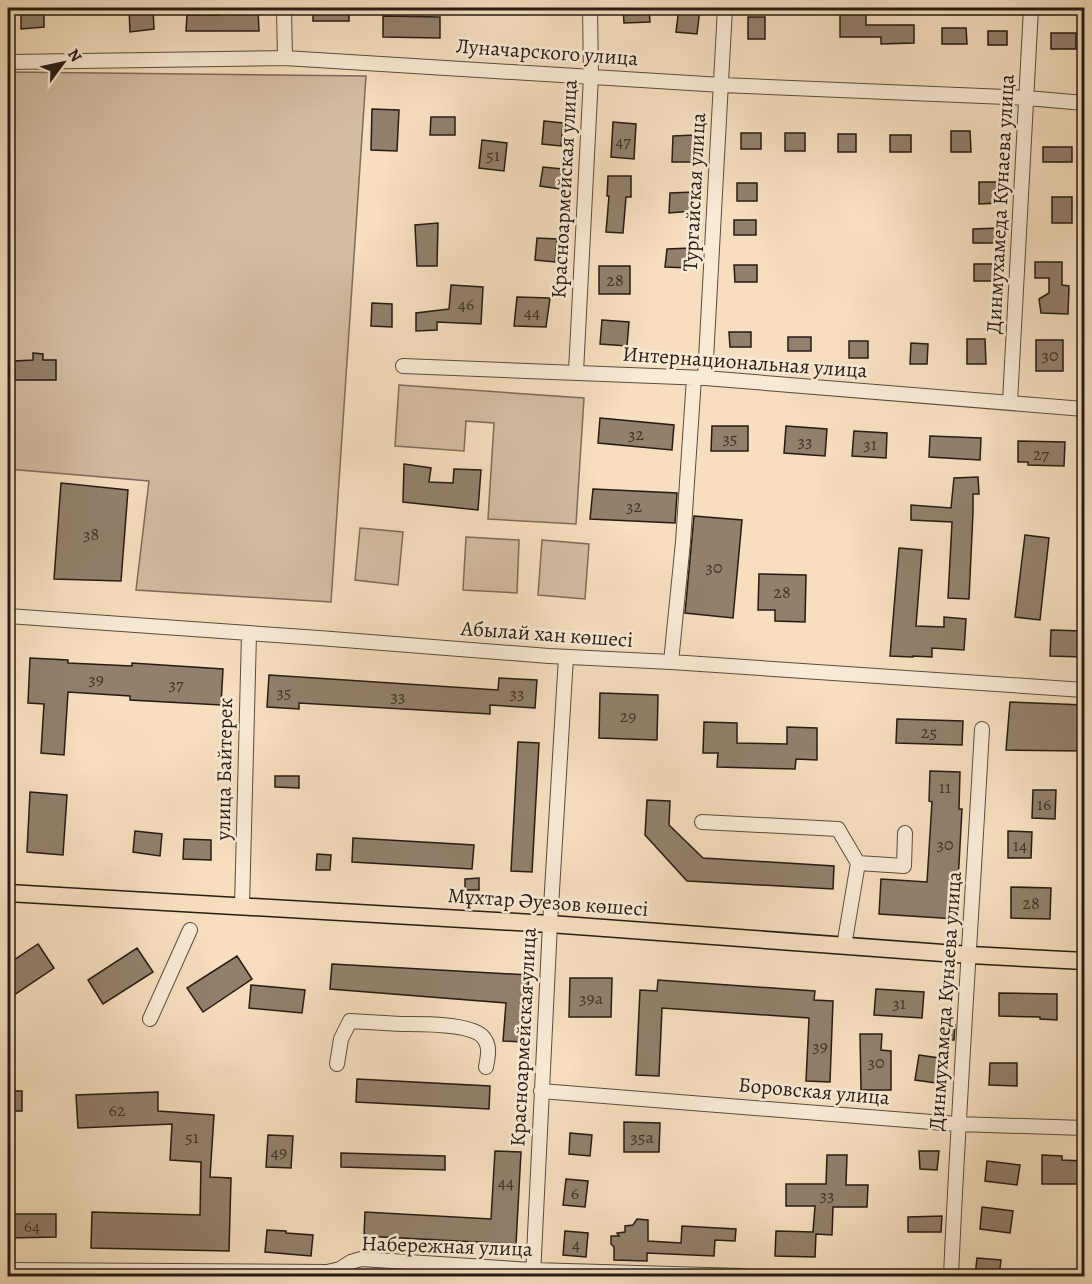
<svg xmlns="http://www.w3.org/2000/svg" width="1092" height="1284" font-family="Alegreya,serif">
	<rect width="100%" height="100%" fill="#f6debe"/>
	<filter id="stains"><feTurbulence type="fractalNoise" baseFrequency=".00333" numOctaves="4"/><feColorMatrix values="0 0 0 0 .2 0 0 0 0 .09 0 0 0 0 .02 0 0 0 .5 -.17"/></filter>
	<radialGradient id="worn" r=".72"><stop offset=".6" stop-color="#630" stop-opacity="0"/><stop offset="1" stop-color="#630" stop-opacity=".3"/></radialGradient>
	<path fill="#d3bda1" stroke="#7c6c5a" stroke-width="1.5" d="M8 72 366 76 331 602 136 590 149 481 8 469Z
		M399 385 584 398 576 524 488 519 494 423 466 421 464 451 395 446Z
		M360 528 403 532 398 585 355 580Z
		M466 537 519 540 517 593 463 590Z
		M542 540 589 544 585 599 538 595Z"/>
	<path fill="#92806c" stroke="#261b13" stroke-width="1.5" d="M21 8H44V27L21 29Z
		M129 8H153L154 29 130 32Z
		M222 8H241V12L258 10 259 31H186L187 15H221Z
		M313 8H349V21H313Z
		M623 8H649L650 22 624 23Z
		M679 8 700 9 697 34 676 32Z
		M840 8H866V25H914V43L881 44V37H840Z
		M383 16 440 17V38L383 37Z
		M748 17H765V39H748Z
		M942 28H966L967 44H942Z
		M988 31H1007V45H988Z
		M1051 33H1076V49H1051Z
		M372 109 399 110 397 151 371 150Z
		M431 117H455V135H430Z
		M544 121 563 123 561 146 542 144Z
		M613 122 636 124 634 159 611 157Z
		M951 131H970L971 152H951Z
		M741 133H761V149H741Z
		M785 133H805V151H785Z
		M838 134H856V152H838Z
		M696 135V162H672L673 136Z
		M890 135H911V152H890Z
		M482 140 507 143 504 171 479 168Z
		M1043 147H1072V162H1043Z
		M543 167 562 169 560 189 540 186Z
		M608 176H631V197H626L623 233 606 232 609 196H607Z
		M979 182H1000V203L979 204Z
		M737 183H757V201H737Z
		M693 192V211L669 213 670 193Z
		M1052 197H1072V223H1052Z
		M734 220H756V235H734Z
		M438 223 437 266H417L415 225Z
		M999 228V243H973V229Z
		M537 238 557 239 555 262 535 260Z
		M690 248V268L665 267 667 249Z
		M1035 262H1062V285L1069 286 1068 314 1041 313 1039 299 1049 293V278H1035Z
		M974 264H997V281H974Z
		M734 265H757V282H735Z
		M599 266H630V294H599Z
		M451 285 483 287 481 324 437 322V330L416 331V313L449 309Z
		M517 297 550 298 546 327 514 326Z
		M372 303 392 304V327L371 326Z
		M602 320 629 322 627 346 600 344Z
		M729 332H751V347H730Z
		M788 337H811V351H788Z
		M967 339H985L986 364H967Z
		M1036 340H1063V371H1036Z
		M849 341H868V358H849Z
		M911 343 928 344 927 364H910Z
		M33 353 43 354V360H56V380H15L14 361 33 360Z
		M600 418 674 425 672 450 598 443Z
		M712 426H748V451H711Z
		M786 426 827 429 825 456 784 453Z
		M854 431 887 433 886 458 852 456Z
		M930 436 981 438 980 460 929 457Z
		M1018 441 1065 442 1064 466 1028 465V462H1018Z
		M404 464 431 468 429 482 453 483 454 469 481 470 478 510 403 502Z
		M978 477 979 494H973V512L969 599 948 598 952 522 911 520V505L951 508 954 478Z
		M61 483 128 490 121 581 54 579Z
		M593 489 677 493 675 523 590 519Z
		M694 516 742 520 733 618 685 613Z
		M1025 535 1049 538 1040 620 1015 617Z
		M899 548 922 550 916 626 944 627V617L966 619 964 650 932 648V657L913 656V657L890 656Z
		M759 574 806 575 805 622 775 621V610H758Z
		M1051 630 1084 631V657L1050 656Z
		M30 658 68 660V663L132 666V663L223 669 221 705 130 700V696L68 692 64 755 41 753 44 704 28 703Z
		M269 675 498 690 499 678 537 680 535 708 490 705V714L299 703V709L267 707Z
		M600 693 658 695 657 740 599 738Z
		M1010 702 1084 705V751L1006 750Z
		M897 719 963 721 962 745 896 743Z
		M704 722 737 723V743L787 744V727L817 728V760L796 759 795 769 717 767 718 753H703Z
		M518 742 539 743 532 872 511 871Z
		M930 771 960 772 959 809H962L956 919 879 914 881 879 927 882 932 802 929 801Z
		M275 776H299V788L275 787Z
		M1033 790H1056L1055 819 1032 818Z
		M30 792 67 795 63 855 27 852Z
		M647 800 670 801 669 825 703 858 834 866 833 889 687 881 645 835Z
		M135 831 162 834 160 856 133 852Z
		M1008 831 1032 832 1031 858H1008Z
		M353 838 474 845 472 869 352 862Z
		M184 839 211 840V860L183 859Z
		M317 854 331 855 330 870H316Z
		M479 878V890H465V879Z
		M1011 887 1051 888 1050 919 1011 918Z
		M38 944 54 968 8 999V964Z
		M137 948 153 972 103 1004 88 980Z
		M237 956 252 979 203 1012 187 988Z
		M332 964 529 975 524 1042 503 1041 506 1003 330 989Z
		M570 978H612L611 1017H569Z
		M658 980 815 991 814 1000 833 1001 830 1082 806 1081 809 1018 662 1008 659 1076 636 1075 640 990 657 991Z
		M251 985 305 990 302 1013 249 1008Z
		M876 989 924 992 922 1018 874 1015Z
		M999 993 1057 994V1020L1040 1019V1017L999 1016Z
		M940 1025H955L954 1040H940Z
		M860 1034H882L881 1050 891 1051V1090H861Z
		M919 1055 939 1058 936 1083 915 1080Z
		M990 1063H1017V1086L989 1085Z
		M357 1079 490 1086 489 1109 356 1102Z
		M8 1091H22V1111H8Z
		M158 1092V1111L214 1115 210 1177 231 1178 229 1251 91 1248 92 1212 200 1215 201 1162 170 1160 172 1124 78 1128 76 1095Z
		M624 1122 660 1123 659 1152H624Z
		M570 1133 592 1135 590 1156 569 1154Z
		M268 1135 293 1136 291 1168 266 1167Z
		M495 1151 521 1152 516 1244 364 1236 365 1212 491 1219Z
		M919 1151H939L937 1170 920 1169Z
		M341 1153 445 1156V1170L341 1167Z
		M827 1155H847L846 1185H868L867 1207H833L832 1235 816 1234 815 1257 775 1256 776 1231 813 1232 815 1206H786V1184H826Z
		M1042 1155 1062 1156V1160L1084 1161V1184H1042Z
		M987 1161 1020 1165 1017 1185 985 1181Z
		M566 1179 588 1181 585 1207 563 1205Z
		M982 1207 1013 1211 1010 1233 980 1229Z
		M8 1214H56V1237L8 1238Z
		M942 1216 941 1232H908V1217Z
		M637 1219 648 1220V1241L681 1243 682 1226 736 1229 735 1241 715 1240 714 1256 647 1253V1261L614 1260V1247L611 1244V1236H619L617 1233 625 1232V1226L633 1225Z
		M267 1230 286 1231V1233L313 1235 311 1256 265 1252Z
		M565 1231 588 1233 586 1257 563 1255Z
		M977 1258 1001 1260 999 1276H975Z"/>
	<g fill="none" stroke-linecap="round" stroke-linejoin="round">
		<g stroke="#5a4c3e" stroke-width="16">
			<path id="minor" d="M284 8 285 58
				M8 62 285 58 722 85 1027 98 1084 103
				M403 366 705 378 1084 409
				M576 372 591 76 590 8
				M705 378 725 8
				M1010 402 1031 8
				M8 616 319 638 549 656 671 662 1084 690
				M671 662 683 542 694 378
				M702 822 838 829 858 863
				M242 906 249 634
				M844 946 858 863 904 866 905 833
				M150 1019 190 930
				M337 1064 341 1039 350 1021C367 1022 384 1023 401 1024 420 1024 468 1023 482 1036 491 1045 488 1056 486 1067
				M541 1091 957 1124 1084 1128
				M8 1270 327 1272 340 1269 351 1262 361 1259 532 1270 743 1276
				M533 1276 550 924 566 657
				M951 1276C959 1094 972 911 982 729"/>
		</g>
		<g stroke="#261b13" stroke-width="19">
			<path id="major" d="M8 893 550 924 970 955 1084 961"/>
		</g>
		<use href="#minor" stroke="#f9ead5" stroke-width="14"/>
		<use href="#major" stroke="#f6debe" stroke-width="16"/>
	</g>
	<g text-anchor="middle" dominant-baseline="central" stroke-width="5" stroke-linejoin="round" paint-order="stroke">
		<g font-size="18" fill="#413429">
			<text x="623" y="141">47</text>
			<text x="493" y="155">51</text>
			<text x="615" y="280">28</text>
			<text x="466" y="304">46</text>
			<text x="532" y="312">44</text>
			<text x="1050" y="355">30</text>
			<text x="636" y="434">32</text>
			<text x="730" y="438">35</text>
			<text x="805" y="441">33</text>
			<text x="870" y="444">31</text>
			<text x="1041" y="454">27</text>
			<text x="634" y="506">32</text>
			<text x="91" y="534">38</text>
			<text x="714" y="567">30</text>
			<text x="782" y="592">28</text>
			<text x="96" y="679">39</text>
			<text x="176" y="684">37</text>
			<text x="284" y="692">35</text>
			<text x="517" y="693">33</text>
			<text x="398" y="696">33</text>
			<text x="628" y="716">29</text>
			<text x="929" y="732">25</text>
			<text x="945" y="787">11</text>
			<text x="1044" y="804">16</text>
			<text x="945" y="844">30</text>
			<text x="1020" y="845">14</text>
			<text x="1031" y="903">28</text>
			<text x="591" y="998">39а</text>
			<text x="899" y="1003">31</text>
			<text x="820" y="1046">39</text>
			<text x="876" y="1062">30</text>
			<text x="117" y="1110">62</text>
			<text x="192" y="1137">51</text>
			<text x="642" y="1137">35а</text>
			<text x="279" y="1152">49</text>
			<text x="506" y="1182">44</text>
			<text x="575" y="1193">6</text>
			<text x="827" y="1195">33</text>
			<text x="32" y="1226">64</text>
			<text x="576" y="1244">4</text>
		</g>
		<g font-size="21" fill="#261b13" stroke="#f9ead5">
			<text transform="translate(547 52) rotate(4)">Луначарского улица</text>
			<text transform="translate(564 189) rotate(-87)">Красноармейская улица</text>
			<text transform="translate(694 192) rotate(-87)">Тургайская улица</text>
			<text transform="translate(1000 204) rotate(-87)">Динмухамеда Кунаева улица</text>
			<text transform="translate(745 362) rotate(4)">Интернациональная улица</text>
			<text transform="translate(547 634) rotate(4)">Абылай хан көшесі</text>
			<text transform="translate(224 769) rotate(-89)">улица Байтерек</text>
			<text transform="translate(548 902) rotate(4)">Мұхтар Әуезов көшесі</text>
			<text transform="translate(945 1001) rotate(-86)">Динмухамеда Кунаева улица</text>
			<text transform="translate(523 1037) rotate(-87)">Красноармейская улица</text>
			<text transform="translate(814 1091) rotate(5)">Боровская улица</text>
			<text transform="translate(447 1246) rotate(2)">Набережная улица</text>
		</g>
	</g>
	<rect width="1092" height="1284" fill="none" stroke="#f6debe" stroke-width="30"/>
	<rect x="9" y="9" width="1074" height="1266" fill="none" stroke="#261b13" stroke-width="3"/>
	<rect x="15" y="15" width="1062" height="1254" fill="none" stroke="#261b13" stroke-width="1.5"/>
	<g transform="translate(63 63) rotate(57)" stroke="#f9ead5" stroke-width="4.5" paint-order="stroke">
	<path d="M0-4.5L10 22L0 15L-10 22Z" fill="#261b13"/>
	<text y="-9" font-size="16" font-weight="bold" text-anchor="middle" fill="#261b13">N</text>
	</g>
	<rect width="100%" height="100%" filter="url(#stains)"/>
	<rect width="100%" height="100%" fill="url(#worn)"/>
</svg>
